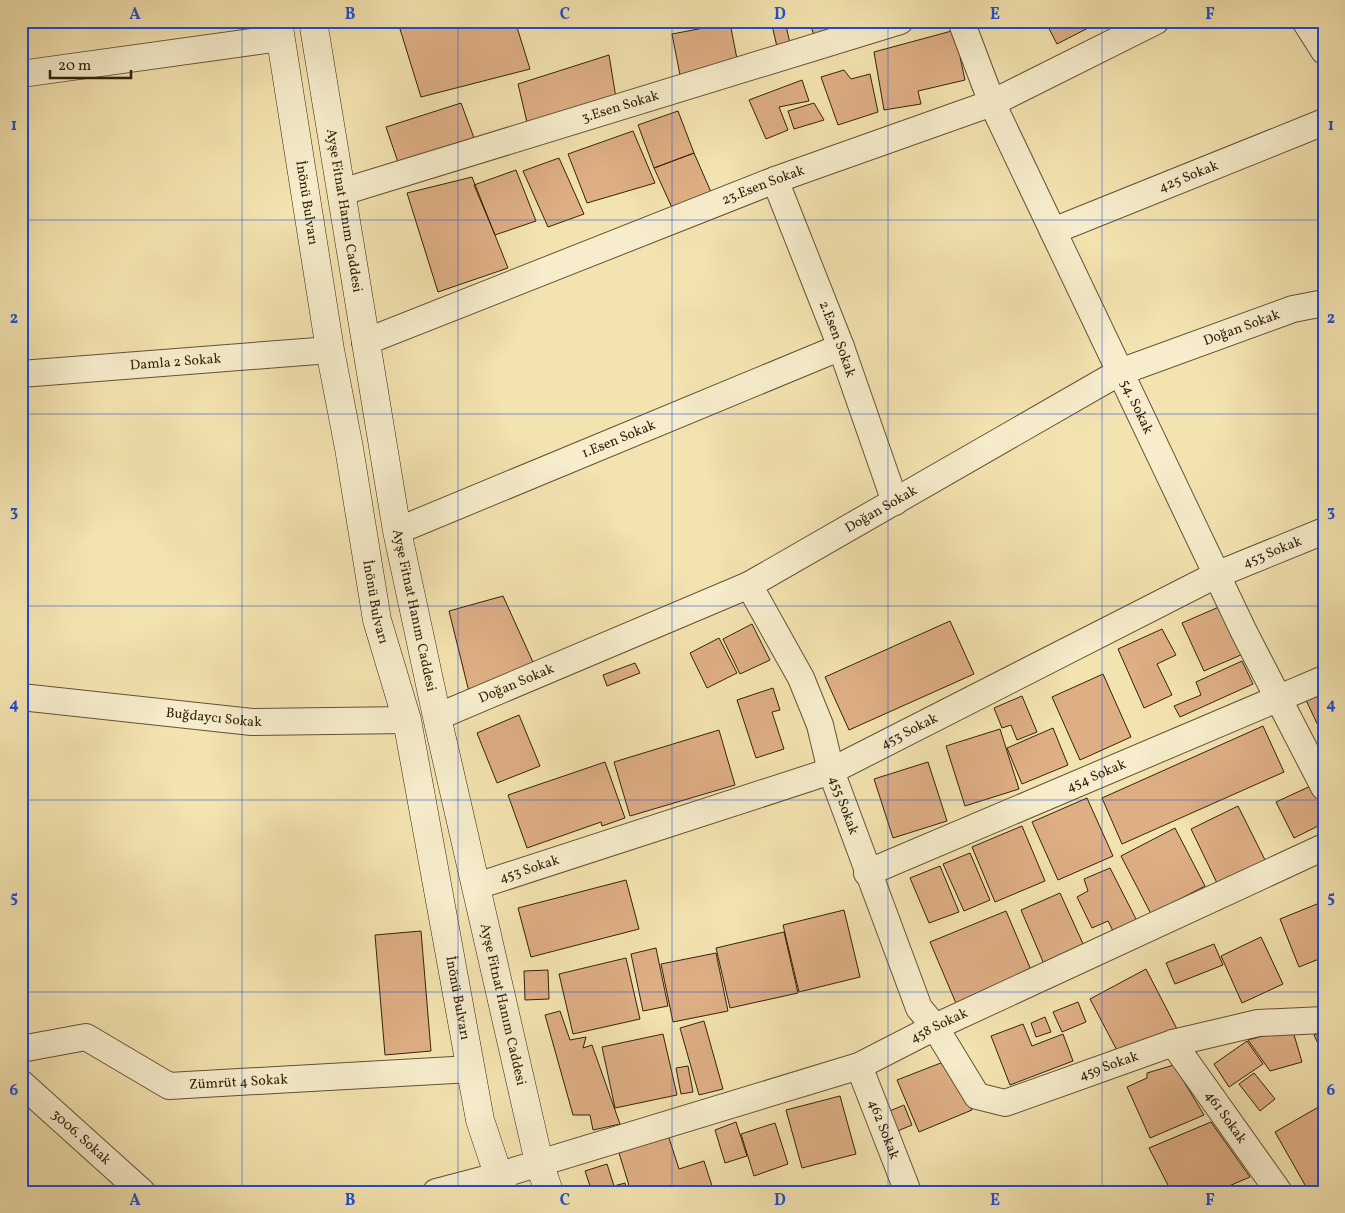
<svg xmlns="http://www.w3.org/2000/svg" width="1345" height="1213" font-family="Vollkorn,serif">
	<rect width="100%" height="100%" fill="#f3e3b0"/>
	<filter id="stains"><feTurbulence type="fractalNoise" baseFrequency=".004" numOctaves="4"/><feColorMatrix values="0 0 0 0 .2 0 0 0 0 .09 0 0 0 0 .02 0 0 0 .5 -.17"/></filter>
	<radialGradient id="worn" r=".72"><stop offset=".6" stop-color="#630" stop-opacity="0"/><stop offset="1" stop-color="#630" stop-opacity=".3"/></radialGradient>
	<path fill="#deae85" stroke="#34220b" d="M424 21H515L530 69 421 97 400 29Z
		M771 21H785L791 48 778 51Z
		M809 21H869L816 41Z
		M1045 21H1092L1094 25 1057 44Z
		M730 23 738 64 680 75 672 34Z
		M959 29 966 55 960 57 965 80 918 91 921 104 884 110 874 52Z
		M609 55 617 104 529 131 518 84Z
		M844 70 851 79 870 74 878 112 838 125 821 77Z
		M802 80 809 101 779 107 788 130 766 139 749 100Z
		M461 103 477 146 400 168 386 127Z
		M814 103 824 120 794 129 788 111Z
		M678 111 694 153 654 168 638 125Z
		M633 131 655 183 587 203 568 154Z
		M694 153 711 192 673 210 654 168Z
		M559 158 584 214 548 227 523 171Z
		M516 170 536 221 495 235 474 185Z
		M472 177 508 268 438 292 407 193Z
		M503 596 537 671 470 696 449 611Z
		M1228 603 1250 651 1204 671 1182 623Z
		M950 621 974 674 849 730 825 677Z
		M752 624 770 660 740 674 723 639Z
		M1162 629 1176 655 1157 664 1172 695 1144 708 1118 649Z
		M719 638 737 673 707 688 690 653Z
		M1242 661 1253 684 1180 717 1174 706 1201 695 1196 682Z
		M635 663 640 673 607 686 603 675Z
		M1103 674 1131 737 1080 760 1052 697Z
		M1324 687V738L1304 696Z
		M773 688 780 710 772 712 784 749 756 758 737 700Z
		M1022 696 1037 732 1017 740 1011 725 1002 728 994 708Z
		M519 715 540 766 497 783 477 733Z
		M1263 726 1284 772 1122 844 1102 798Z
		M1053 728 1068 765 1022 784 1007 748Z
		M1000 729 1019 789 965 806 946 746Z
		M719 730 735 785 630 816 614 762Z
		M605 762 625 818 602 826 601 822 527 848 508 795Z
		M928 762 947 821 893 838 874 779Z
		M1315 784 1324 802V823L1294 838 1276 802Z
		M1087 798 1113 856 1058 880 1032 822Z
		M1238 806 1265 860 1217 883 1191 829Z
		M1022 826 1045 881 995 902 972 847Z
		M1175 828 1205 886 1151 914 1121 856Z
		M970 853 990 900 964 911 943 864Z
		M940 866 959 912 929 923 910 878Z
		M1110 868 1138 923 1114 933 1108 921 1092 928 1077 897 1088 891 1084 879Z
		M626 880 639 929 531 957 518 908Z
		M1060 893 1084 946 1044 964 1021 910Z
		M1322 902 1324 957 1299 967 1280 919Z
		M844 910 860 977 799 992 783 925Z
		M1006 911 1034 977 958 1008 930 942Z
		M421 931 431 1051 385 1055 375 935Z
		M784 932 798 993 730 1008 716 948Z
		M1261 937 1283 984 1242 1003 1221 956Z
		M1214 944 1223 965 1175 984 1166 963Z
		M656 948 668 1006 643 1011 631 954Z
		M716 953 728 1011 673 1022 661 964Z
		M626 958 640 1019 573 1034 559 974Z
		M1146 969 1177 1029 1121 1058 1090 999Z
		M548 970 549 999 525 1000 524 971Z
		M1078 1002 1086 1022 1062 1032 1053 1012Z
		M560 1011 570 1040 586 1037 583 1048 592 1045 620 1124 593 1130 590 1115H573L545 1015Z
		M1045 1017 1051 1032 1036 1037 1031 1023Z
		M704 1021 723 1089 699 1095 680 1028Z
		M1023 1024 1032 1046 1063 1034 1073 1061 1010 1085 991 1036Z
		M1292 1028 1302 1062 1270 1071 1248 1040Z
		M1324 1032V1056L1314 1035Z
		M663 1034 677 1095 615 1108 602 1047Z
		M1247 1041 1263 1064 1229 1087 1214 1064Z
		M951 1059 972 1110 919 1132 897 1080Z
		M1174 1065 1204 1115 1150 1138 1127 1087 1147 1078V1073Z
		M688 1066 693 1092 681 1094 676 1068Z
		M1254 1073 1275 1099 1260 1111 1239 1084Z
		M840 1096 856 1154 802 1168 786 1110Z
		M904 1105 912 1125 888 1135 880 1115Z
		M1322 1105 1324 1192H1309L1275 1132Z
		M736 1122 747 1156 725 1163 715 1130Z
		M1211 1122 1250 1177 1215 1192 1171 1191 1149 1148Z
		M775 1123 788 1164 754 1176 741 1134Z
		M668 1135 679 1169 704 1161 714 1192H631L619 1153Z
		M607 1164 614 1186 625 1183 628 1192H592L585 1171Z"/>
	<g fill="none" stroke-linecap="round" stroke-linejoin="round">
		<g stroke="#645234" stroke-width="28">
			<g id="minor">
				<path id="s1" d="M961 21 992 103 1053 231 1244 632 1324 787"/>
				<path d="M1305 21 1324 51"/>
				<path d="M21 74 280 38"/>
				<path id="s2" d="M775 180 841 347 895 502"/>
				<path id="s3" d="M342 192 900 21"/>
				<path id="s4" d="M1053 231 1324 122"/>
				<path id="s5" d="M365 342 775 180 992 103 1156 21"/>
				<path id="s6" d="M21 374 330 350"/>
				<path id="s7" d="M397 531 841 347"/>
				<path id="s8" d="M749 585 801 678 820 725 831 771 919 1008 935 1027 977 1096 1005 1103 1173 1043 1258 1023 1324 1020"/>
				<path id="s9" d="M21 697 252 722 407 720"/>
				<path id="s10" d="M437 717 749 585 1120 372 1293 309 1324 303"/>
				<path id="s11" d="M867 873 1324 679"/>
				<path id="s12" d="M477 886 831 771 1216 575 1324 531"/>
				<path id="s13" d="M1173 1043 1279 1192"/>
				<path id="s14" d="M21 1049 86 1037 169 1086 471 1069"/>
				<path id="s15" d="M859 1066 908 1192"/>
				<path id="s16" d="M21 1083 142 1192"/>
				<path id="s17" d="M436 1192 497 1176 859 1066 935 1027 1324 847"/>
			</g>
		</g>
		<g stroke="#34220b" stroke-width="29">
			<g id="secondary">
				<path id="s18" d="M278 21 330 350 349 448 377 620 407 720 480 1120 504 1192"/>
				<path id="s19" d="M313 21 397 531 437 717 539 1162 549 1192"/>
			</g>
		</g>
		<use href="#minor" stroke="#f7edcc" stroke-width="26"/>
		<use href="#secondary" stroke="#f7edcc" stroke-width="28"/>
	</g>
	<path fill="none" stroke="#1d4ed8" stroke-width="1" stroke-opacity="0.55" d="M242 21V1192M458 21V1192M672 21V1192M888 21V1192M1102 21V1192M21 220H1324M21 414H1324M21 606H1324M21 800H1324M21 992H1324"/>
	<g text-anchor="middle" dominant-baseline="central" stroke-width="4.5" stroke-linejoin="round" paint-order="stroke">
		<g font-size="14" fill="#34220b" stroke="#f7edcc">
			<text stroke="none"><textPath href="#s3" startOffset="291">3.Esen Sokak</textPath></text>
			<text stroke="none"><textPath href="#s4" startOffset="146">425 Sokak</textPath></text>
			<text stroke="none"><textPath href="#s5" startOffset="428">23.Esen Sokak</textPath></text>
			<text stroke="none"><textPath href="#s18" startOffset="184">İnönü Bulvarı</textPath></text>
			<text stroke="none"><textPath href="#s19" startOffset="192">Ayşe Fitnat Hanım Caddesi</textPath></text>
			<text stroke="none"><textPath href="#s10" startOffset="896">Doğan Sokak</textPath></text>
			<text stroke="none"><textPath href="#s2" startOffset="171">2.Esen Sokak</textPath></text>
			<text stroke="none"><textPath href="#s6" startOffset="155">Damla 2 Sokak</textPath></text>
			<text stroke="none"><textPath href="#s1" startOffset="424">54. Sokak</textPath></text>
			<text stroke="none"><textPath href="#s7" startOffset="240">1.Esen Sokak</textPath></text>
			<text stroke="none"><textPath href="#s10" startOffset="491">Doğan Sokak</textPath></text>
			<text stroke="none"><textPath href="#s12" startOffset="865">453 Sokak</textPath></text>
			<text stroke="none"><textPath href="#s18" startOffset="589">İnönü Bulvarı</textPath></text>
			<text stroke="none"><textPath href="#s19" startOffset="598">Ayşe Fitnat Hanım Caddesi</textPath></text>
			<text stroke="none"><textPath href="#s10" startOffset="86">Doğan Sokak</textPath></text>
			<text stroke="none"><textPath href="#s9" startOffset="194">Buğdaycı Sokak</textPath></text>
			<text stroke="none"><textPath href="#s12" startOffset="460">453 Sokak</textPath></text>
			<text stroke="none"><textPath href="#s11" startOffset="249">454 Sokak</textPath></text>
			<text stroke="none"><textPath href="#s8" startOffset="241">455 Sokak</textPath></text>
			<text stroke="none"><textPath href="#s12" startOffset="55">453 Sokak</textPath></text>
			<text stroke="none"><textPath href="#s18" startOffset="994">İnönü Bulvarı</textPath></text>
			<text stroke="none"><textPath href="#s19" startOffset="1002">Ayşe Fitnat Hanım Caddesi</textPath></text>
			<text stroke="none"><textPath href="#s17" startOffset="531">458 Sokak</textPath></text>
			<text stroke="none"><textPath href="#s8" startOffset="702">459 Sokak</textPath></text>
			<text stroke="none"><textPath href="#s14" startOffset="232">Zümrüt 4 Sokak</textPath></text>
			<text stroke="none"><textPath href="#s13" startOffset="91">461 Sokak</textPath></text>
			<text stroke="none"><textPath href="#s15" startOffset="68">462 Sokak</textPath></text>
			<text stroke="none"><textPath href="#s16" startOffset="81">3006. Sokak</textPath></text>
		</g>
	</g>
	<rect width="1345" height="1213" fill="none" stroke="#f3e3b0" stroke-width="55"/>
	<path d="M50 70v8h81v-8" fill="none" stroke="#34220b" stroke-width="2.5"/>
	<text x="58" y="70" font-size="15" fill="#34220b" stroke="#f7edcc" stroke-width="4" paint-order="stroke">20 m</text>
	<rect x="28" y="28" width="1290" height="1158" fill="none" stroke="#1d4ed8" stroke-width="2"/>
	<g font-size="16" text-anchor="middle" font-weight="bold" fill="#1d4ed8">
		<text x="135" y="19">A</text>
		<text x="350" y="19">B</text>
		<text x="565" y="19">C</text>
		<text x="780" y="19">D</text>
		<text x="995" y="19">E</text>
		<text x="1210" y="19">F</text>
		<text x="14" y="130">1</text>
		<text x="1331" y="130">1</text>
		<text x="14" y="323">2</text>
		<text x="1331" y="323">2</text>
		<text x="14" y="516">3</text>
		<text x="1331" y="516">3</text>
		<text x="14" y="709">4</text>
		<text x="1331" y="709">4</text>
		<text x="14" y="902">5</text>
		<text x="1331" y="902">5</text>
		<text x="14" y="1095">6</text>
		<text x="1331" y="1095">6</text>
		<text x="135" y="1205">A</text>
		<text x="350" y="1205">B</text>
		<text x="565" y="1205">C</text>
		<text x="780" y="1205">D</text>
		<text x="995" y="1205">E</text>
		<text x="1210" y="1205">F</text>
	</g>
	<rect width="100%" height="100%" filter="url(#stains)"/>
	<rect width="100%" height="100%" fill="url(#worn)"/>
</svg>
